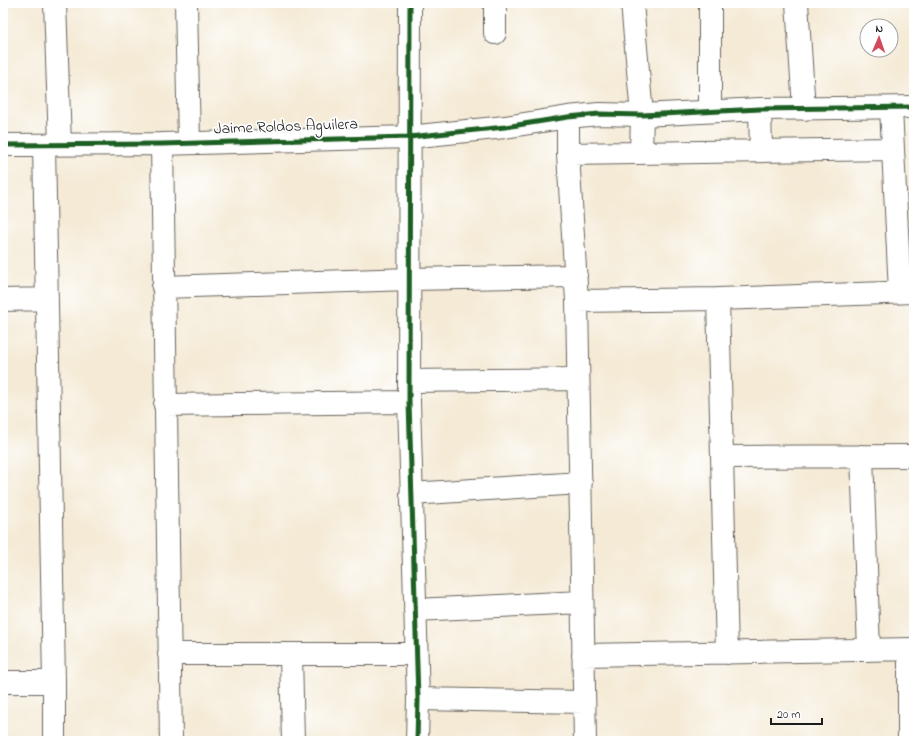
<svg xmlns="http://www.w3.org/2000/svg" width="917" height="744" font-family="'Indie Flower',sans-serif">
	<rect width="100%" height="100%" fill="#fff"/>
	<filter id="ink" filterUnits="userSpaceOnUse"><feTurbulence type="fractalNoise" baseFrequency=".025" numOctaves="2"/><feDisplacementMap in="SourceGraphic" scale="8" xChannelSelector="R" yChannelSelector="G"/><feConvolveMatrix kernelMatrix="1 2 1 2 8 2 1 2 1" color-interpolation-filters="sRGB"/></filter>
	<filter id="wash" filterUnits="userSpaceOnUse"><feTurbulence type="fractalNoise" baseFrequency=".012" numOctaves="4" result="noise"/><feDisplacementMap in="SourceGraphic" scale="16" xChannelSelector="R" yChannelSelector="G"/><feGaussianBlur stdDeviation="0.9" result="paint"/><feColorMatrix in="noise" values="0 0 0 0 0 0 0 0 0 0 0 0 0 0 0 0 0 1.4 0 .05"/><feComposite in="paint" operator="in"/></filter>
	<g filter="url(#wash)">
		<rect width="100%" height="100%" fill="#f4ead5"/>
	</g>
	<g filter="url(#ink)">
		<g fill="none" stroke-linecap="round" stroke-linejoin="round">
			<g stroke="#68645d" stroke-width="24">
				<path id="minor" d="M55 3 60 144
					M186 3 189 143
					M410 3 409 402 418 699 417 741
					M632 3 642 115 641 153
					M797 3 804 109
					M495 33V3
					M891 108 900 292
					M760 109 761 151
					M710 111V3
					M568 117V154L577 301 585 741
					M162 144 171 741
					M3 145 162 144 409 137 505 127 568 117 599 114 642 115 760 109 914 107
					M44 145 54 682V741
					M568 154 893 149
					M163 287 410 279 576 276
					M718 299 727 653
					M3 300 47 299
					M577 301 718 299 914 292
					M409 381 578 379
					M165 405 409 402
					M862 456 869 650
					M722 457 914 456
					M411 494 581 483
					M415 610 582 602
					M169 654H416
					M291 654 293 741
					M583 655 914 649
					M3 682H54
					M418 699 584 702
					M909 741V650"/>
			</g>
			<use href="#minor" stroke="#fff" stroke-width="22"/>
			<g stroke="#fff" stroke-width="8">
				<path id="cycleway" d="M410 3 409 402 418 699 417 741
					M3 145 162 144 409 137 505 127 568 117 599 114 642 115 760 109 914 107"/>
			</g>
			<use href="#cycleway" stroke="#1b5e20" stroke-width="5"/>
		</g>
	</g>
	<g text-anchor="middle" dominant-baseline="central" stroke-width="3.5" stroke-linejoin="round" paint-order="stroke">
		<g font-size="16" fill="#1c1c1c" stroke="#fff">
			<text transform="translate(286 127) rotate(-2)">Jaime Roldos Aguilera</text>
		</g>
	</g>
	<rect width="917" height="744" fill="none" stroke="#fff" stroke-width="16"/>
	<g transform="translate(879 38) rotate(2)"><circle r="19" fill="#ffffff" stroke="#a4a4a4"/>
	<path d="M0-3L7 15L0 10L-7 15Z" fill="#d1495b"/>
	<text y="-6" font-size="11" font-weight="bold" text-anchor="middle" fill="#1c1c1c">N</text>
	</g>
	<path d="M771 718v6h51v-6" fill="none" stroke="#1c1c1c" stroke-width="2"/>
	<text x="777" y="718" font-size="12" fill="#1c1c1c" stroke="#ffffff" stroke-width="3" paint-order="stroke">20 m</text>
</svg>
